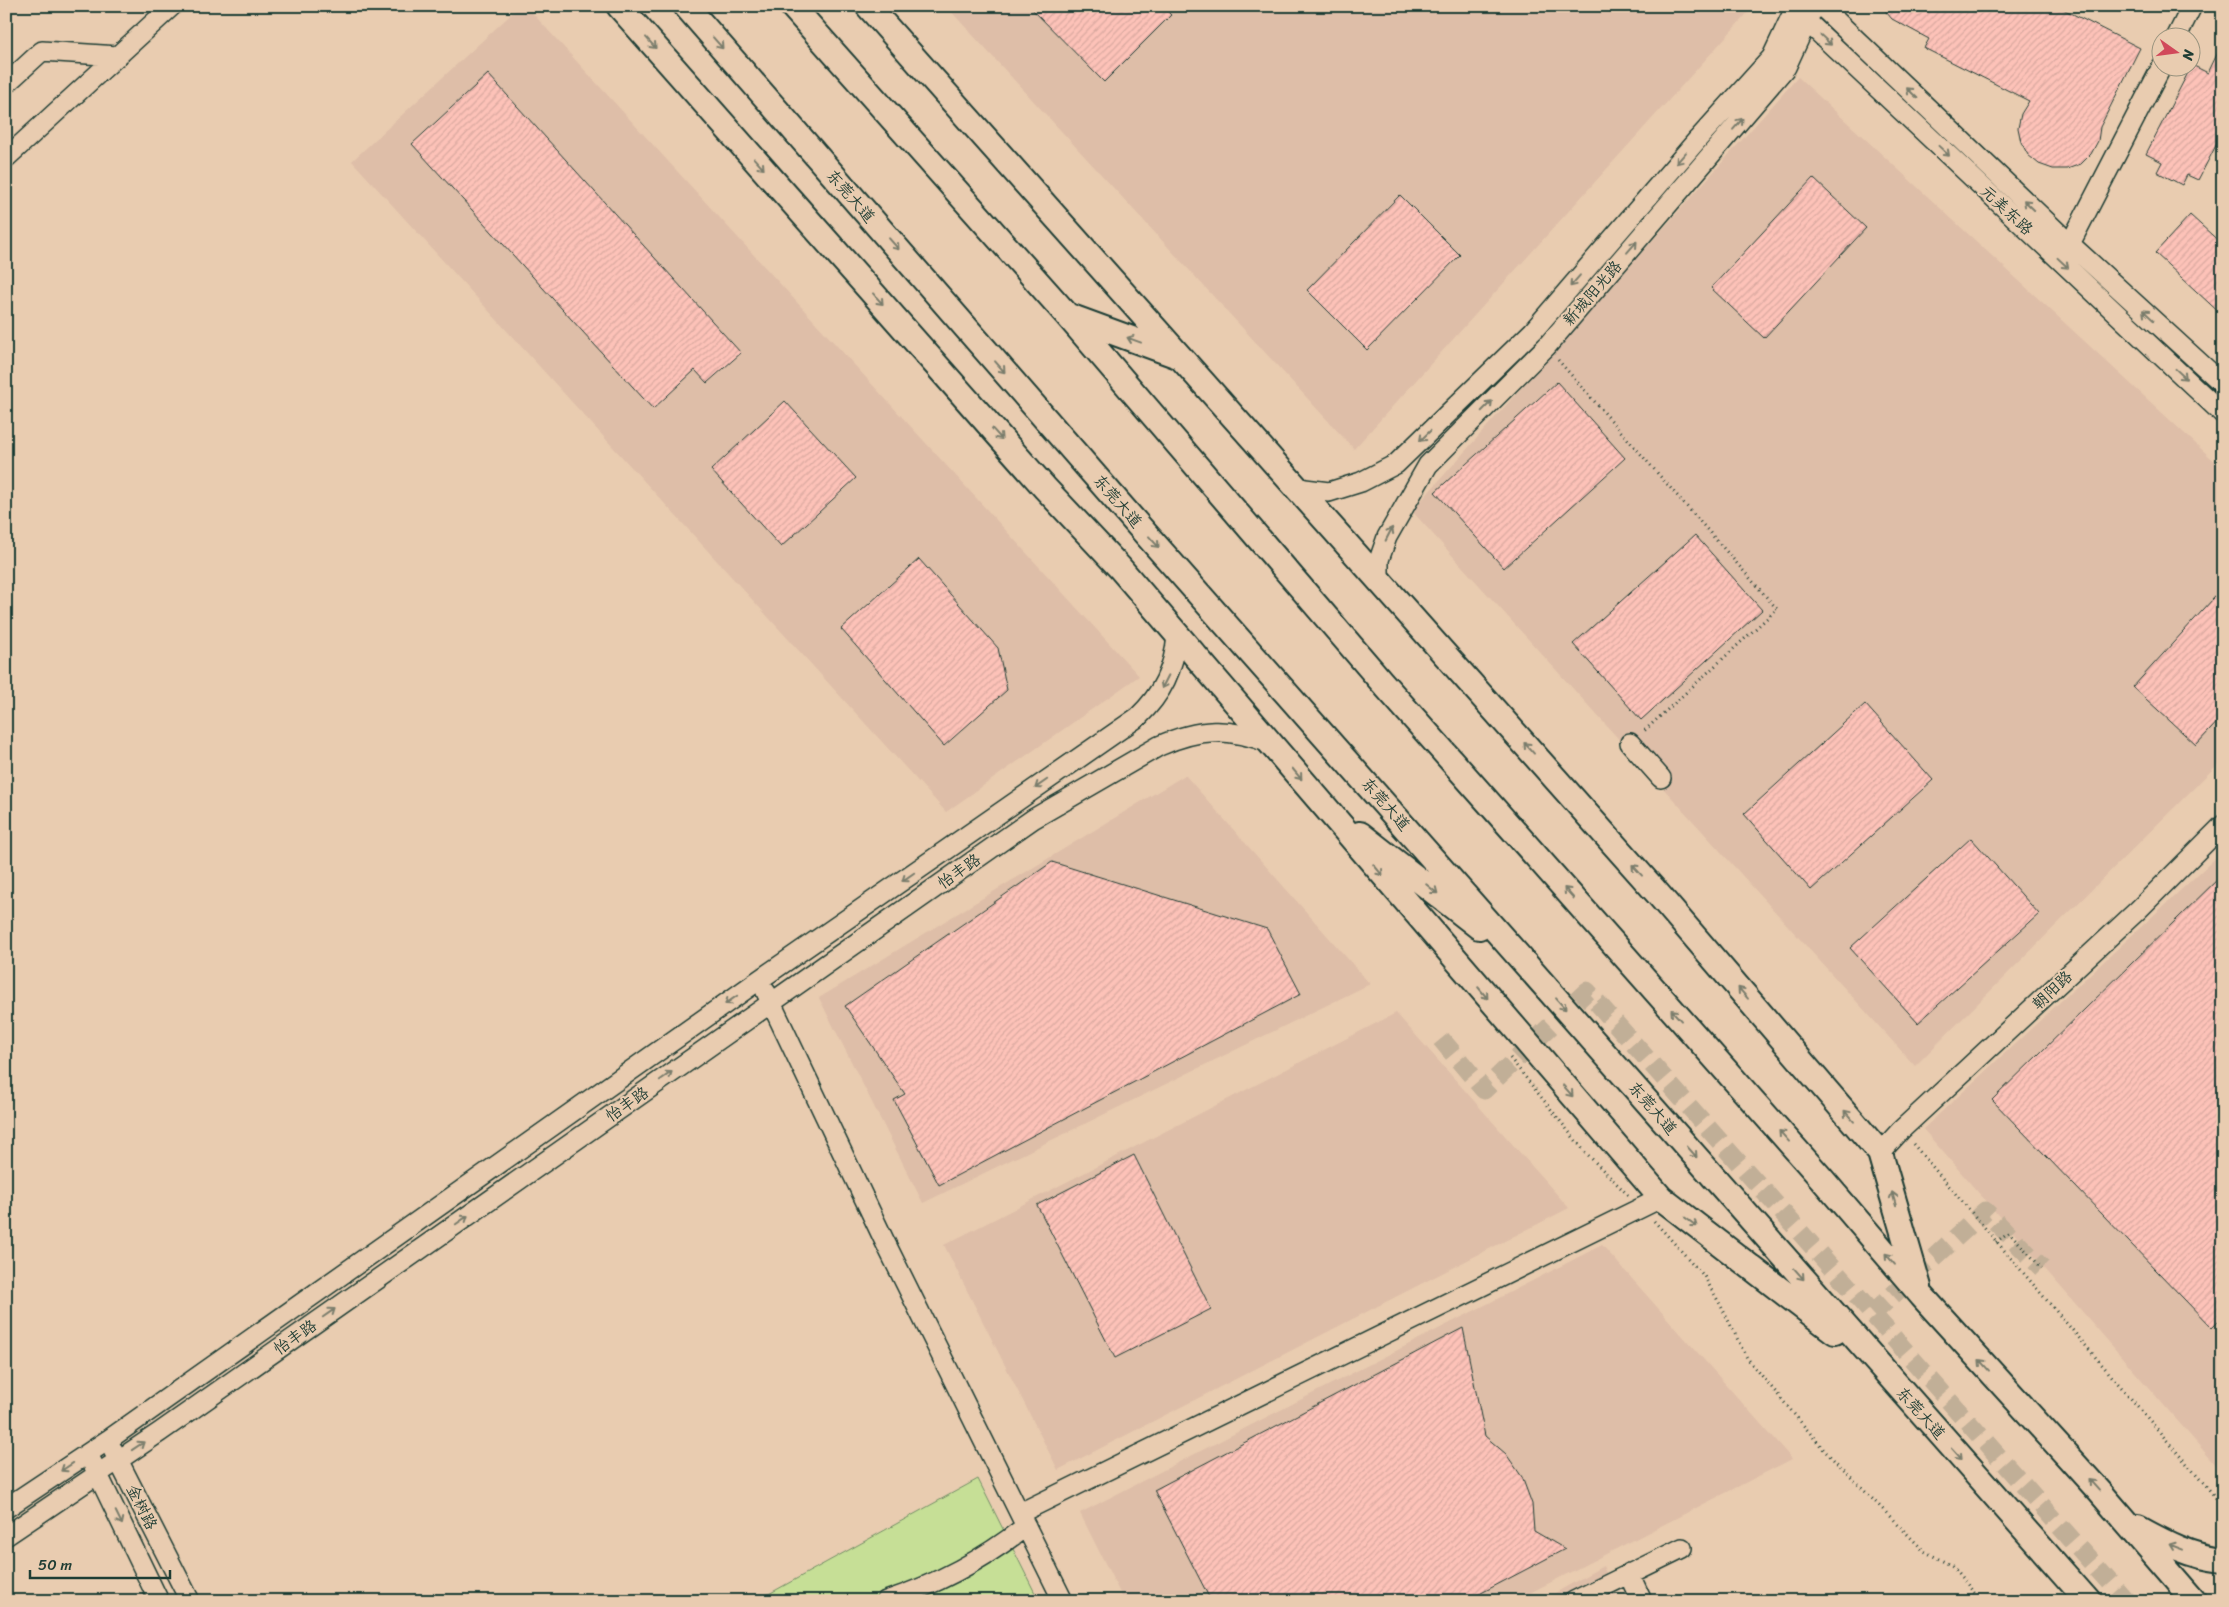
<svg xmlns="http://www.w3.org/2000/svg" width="2229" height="1607" font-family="Sriracha,'LXGW WenKai TC',sans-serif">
	<defs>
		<pattern id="building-hatch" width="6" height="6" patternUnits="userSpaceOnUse" patternTransform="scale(1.25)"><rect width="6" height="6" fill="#fdc2b8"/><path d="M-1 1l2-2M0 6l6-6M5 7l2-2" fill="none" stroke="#d8a89f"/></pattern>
	</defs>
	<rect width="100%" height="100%" fill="#e9ccb0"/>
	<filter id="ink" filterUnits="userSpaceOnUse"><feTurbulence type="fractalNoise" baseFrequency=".02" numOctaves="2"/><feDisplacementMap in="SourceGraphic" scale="10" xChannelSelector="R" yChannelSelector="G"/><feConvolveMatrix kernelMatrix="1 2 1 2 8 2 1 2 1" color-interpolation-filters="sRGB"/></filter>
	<g filter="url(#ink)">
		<path fill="#debea8" d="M520 6H526L1139 676 946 812 352 161Z
			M946 6H1750L1752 8 1354 449Z
			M1798 77 2223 469V759L1915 1066 1412 511Z
			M1185 775 1370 984 923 1203 819 998Z
			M2223 851V1473L1923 1129Z
			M1396 1013 1569 1208 1058 1470 944 1245Z
			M1602 1245 1792 1459 1514 1601H1124L1080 1513Z
			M1603 1566 1618 1601H1541Z"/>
		<path fill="#c6df96" stroke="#728e65" d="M978 1479 1039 1601H756Z"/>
		<path fill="url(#building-hatch)" stroke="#1f3d34" d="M1029 6H1162L1171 15 1104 82Z
			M1881 6H2057L2140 48 2100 127 2098 141 2091 154 2081 164 2067 169H2053L2039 164 2028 155 2021 142 2018 128 2021 114 2029 101 1924 48 1929 39 1892 19Z
			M2223 42V132L2198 180 2187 175 2182 185 2157 172 2162 162 2146 154 2192 65 2208 73Z
			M488 74 741 353 707 383 695 370 653 409 412 144Z
			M1813 178 1866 228 1764 338 1711 288Z
			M1400 195 1460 255 1367 350 1307 290Z
			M2190 215 2223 245V316L2155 253Z
			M1557 382 1625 458 1504 568 1435 492Z
			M785 401 856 478 781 547 711 470Z
			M1695 535 1762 610 1641 720 1573 644Z
			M919 559 998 648 1007 690 944 746 841 629Z
			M2223 588V716L2196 745 2133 687Z
			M1865 704 1933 780 1811 890 1744 814Z
			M1971 838 2039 914 1918 1023 1850 948Z
			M1052 862 1267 929 1301 994 939 1185 894 1100 905 1094 845 1006Z
			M2223 874V1317L2212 1328 1992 1100Z
			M1134 1155 1211 1309 1115 1358 1037 1205Z
			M1463 1328 1485 1436 1506 1454 1522 1477 1532 1504 1534 1531 1565 1549 1466 1601H1211L1154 1490Z"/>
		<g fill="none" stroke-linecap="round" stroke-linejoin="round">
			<path stroke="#c1af97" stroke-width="19" stroke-dasharray="19 9" stroke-linecap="butt" d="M1441 1039 1484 1090 1587 991 2126 1601
				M1872 1314 1985 1211 2042 1268"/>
			<g stroke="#1f3d34" stroke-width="22">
				<path id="minor" d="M1821 6 2070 244 2223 384
					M1799 14 2223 414
					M2176 38 2192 6
					M6 84 42 51 118 56
					M6 158 172 6
					M2070 244 2162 66
					M1297 488 1329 492 1361 482 1396 464 1533 331 1698 139 1772 57 1796 6
					M1379 580V560L1387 537 1428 465 1546 347 1786 67 1814 6
					M1630 743 1661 778
					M766 992 884 1240 1063 1601
					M1880 1153 1901 1130 2138 910 2223 825
					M113 1450 190 1601
					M92 1462 159 1601
					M6 1508 108 1440 759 980 1138 717C1162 694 1174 669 1177 636
					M1020 1513 1661 1198
					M6 1536 160 1432 1033 819 1159 746C1199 728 1228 727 1270 743
					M1629 1573 1642 1601
					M886 1601C938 1584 983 1560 1026 1526
					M1574 1601 1682 1548"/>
			</g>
			<g stroke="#1f3d34" stroke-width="28">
				<path id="major" d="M619 6 1045 488 1120 568 1661 1198 1835 1332
					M686 6 1137 524 2088 1601
					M792 6 1067 315 1381 681 1822 1179 1922 1296 2100 1492 2194 1601
					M868 6 1658 894 1880 1153 1919 1287
					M1069 316 1178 356
					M1360 834 1479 927
					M2138 1528C2165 1543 2192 1557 2223 1560"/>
			</g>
			<path stroke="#1f3d34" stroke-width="3" stroke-dasharray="1 4" stroke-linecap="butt" d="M1558 360 1777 609 1643 732
				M1510 1058 1585 1152 1628 1195
				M1913 1144 2217 1499
				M1654 1221 1704 1276 1721 1306 1747 1358 1825 1451 1924 1551 1952 1566 1981 1601
				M1996 1242 2009 1232 2042 1268"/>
			<use href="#minor" stroke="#e9ccb0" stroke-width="19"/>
			<use href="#major" stroke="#e9ccb0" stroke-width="24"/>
		</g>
		<defs><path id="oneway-shaft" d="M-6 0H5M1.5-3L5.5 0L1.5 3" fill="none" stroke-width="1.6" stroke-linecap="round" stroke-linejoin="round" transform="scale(1.25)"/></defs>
		<g stroke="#7a7d6c">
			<use href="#oneway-shaft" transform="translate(1826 40) rotate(43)"/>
			<use href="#oneway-shaft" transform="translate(651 43) rotate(48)"/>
			<use href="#oneway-shaft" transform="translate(718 43) rotate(49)"/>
			<use href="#oneway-shaft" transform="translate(1912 93) rotate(-136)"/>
			<use href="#oneway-shaft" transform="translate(1738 124) rotate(-49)"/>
			<use href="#oneway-shaft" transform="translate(1944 151) rotate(43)"/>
			<use href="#oneway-shaft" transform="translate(1681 158) rotate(131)"/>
			<use href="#oneway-shaft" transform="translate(759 164) rotate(48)"/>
			<use href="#oneway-shaft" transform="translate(2029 205) rotate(-136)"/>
			<use href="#oneway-shaft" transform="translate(894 244) rotate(49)"/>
			<use href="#oneway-shaft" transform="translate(1632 247) rotate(-49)"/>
			<use href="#oneway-shaft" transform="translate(2063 263) rotate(43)"/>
			<use href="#oneway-shaft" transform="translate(1575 281) rotate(131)"/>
			<use href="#oneway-shaft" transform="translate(878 299) rotate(48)"/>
			<use href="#oneway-shaft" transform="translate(2148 315) rotate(-137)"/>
			<use href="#oneway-shaft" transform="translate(1134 340) rotate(-160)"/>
			<use href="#oneway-shaft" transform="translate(1000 367) rotate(49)"/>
			<use href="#oneway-shaft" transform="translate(2181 374) rotate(43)"/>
			<use href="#oneway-shaft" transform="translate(1487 406) rotate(-45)"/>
			<use href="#oneway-shaft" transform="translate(997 434) rotate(48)"/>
			<use href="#oneway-shaft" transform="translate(1425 436) rotate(136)"/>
			<use href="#oneway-shaft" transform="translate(1389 534) rotate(-63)"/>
			<use href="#oneway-shaft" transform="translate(1154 542) rotate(48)"/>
			<use href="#oneway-shaft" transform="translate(1165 682) rotate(117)"/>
			<use href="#oneway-shaft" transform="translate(1529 748) rotate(-132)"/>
			<use href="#oneway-shaft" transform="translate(1297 774) rotate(50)"/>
			<use href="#oneway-shaft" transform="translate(1041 784) rotate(145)"/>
			<use href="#oneway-shaft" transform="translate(1378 870) rotate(50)"/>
			<use href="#oneway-shaft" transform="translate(1637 870) rotate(-132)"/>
			<use href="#oneway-shaft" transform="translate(908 877) rotate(145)"/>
			<use href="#oneway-shaft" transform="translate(1432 889) rotate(39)"/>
			<use href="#oneway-shaft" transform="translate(1569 893) rotate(-132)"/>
			<use href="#oneway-shaft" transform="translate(1483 993) rotate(50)"/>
			<use href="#oneway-shaft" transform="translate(1743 993) rotate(-131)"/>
			<use href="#oneway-shaft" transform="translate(731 1000) rotate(145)"/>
			<use href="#oneway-shaft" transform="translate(1561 1004) rotate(49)"/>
			<use href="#oneway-shaft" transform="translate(1676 1015) rotate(-132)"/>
			<use href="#oneway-shaft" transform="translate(666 1076) rotate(-35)"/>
			<use href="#oneway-shaft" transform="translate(1568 1091) rotate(49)"/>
			<use href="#oneway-shaft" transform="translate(1849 1116) rotate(-131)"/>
			<use href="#oneway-shaft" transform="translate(1784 1136) rotate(-132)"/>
			<use href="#oneway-shaft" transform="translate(1692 1152) rotate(49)"/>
			<use href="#oneway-shaft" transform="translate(1894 1199) rotate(-106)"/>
			<use href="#oneway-shaft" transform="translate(462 1220) rotate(-35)"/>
			<use href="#oneway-shaft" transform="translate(1691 1222) rotate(37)"/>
			<use href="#oneway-shaft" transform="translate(1890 1259) rotate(-131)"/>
			<use href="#oneway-shaft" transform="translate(1799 1274) rotate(49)"/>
			<use href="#oneway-shaft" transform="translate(329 1313) rotate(-35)"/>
			<use href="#oneway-shaft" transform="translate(1984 1365) rotate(-132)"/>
			<use href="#oneway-shaft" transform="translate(138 1446) rotate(-34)"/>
			<use href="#oneway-shaft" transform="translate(1957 1454) rotate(48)"/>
			<use href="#oneway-shaft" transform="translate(67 1467) rotate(146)"/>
			<use href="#oneway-shaft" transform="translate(2094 1485) rotate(-132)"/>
			<use href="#oneway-shaft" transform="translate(119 1518) rotate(64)"/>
			<use href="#oneway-shaft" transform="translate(2176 1547) rotate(-159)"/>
		</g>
	</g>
	<g text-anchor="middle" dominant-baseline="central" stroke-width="4" stroke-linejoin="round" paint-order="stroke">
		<g font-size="16" fill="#1f3d34" stroke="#e9ccb0">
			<text transform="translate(851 196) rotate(49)">东莞大道</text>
			<text transform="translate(2007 210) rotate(43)">元美东路</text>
			<text transform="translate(1592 293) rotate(-49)">新城阳光路</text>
			<text transform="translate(1118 501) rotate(49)">东莞大道</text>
			<text transform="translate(1386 804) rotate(49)">东莞大道</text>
			<text transform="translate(959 871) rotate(-35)">怡丰路</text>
			<text transform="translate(2052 990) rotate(-43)">朝阳路</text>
			<text transform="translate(627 1104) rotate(-35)">怡丰路</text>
			<text transform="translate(1653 1108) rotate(49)">东莞大道</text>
			<text transform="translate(295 1337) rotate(-35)">怡丰路</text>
			<text transform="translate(1921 1413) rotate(48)">东莞大道</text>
			<text transform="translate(142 1507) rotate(63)">金树路</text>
		</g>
	</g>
	<rect width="2229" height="1607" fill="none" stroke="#e9ccb0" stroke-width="25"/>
	<rect x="12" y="12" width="2204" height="1582" fill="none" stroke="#1f3d34" stroke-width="2" filter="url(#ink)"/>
	<g transform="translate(2176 52) rotate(104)"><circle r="24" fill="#e9ccb0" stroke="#98937e"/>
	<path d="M0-4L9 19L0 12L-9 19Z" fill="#d1495b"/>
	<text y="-8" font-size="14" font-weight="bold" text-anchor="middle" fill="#1f3d34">N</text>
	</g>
	<path d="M30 1570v8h140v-8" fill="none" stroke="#1f3d34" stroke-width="2.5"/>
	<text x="38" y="1570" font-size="15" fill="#1f3d34" stroke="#e9ccb0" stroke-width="4" paint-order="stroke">50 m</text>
</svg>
